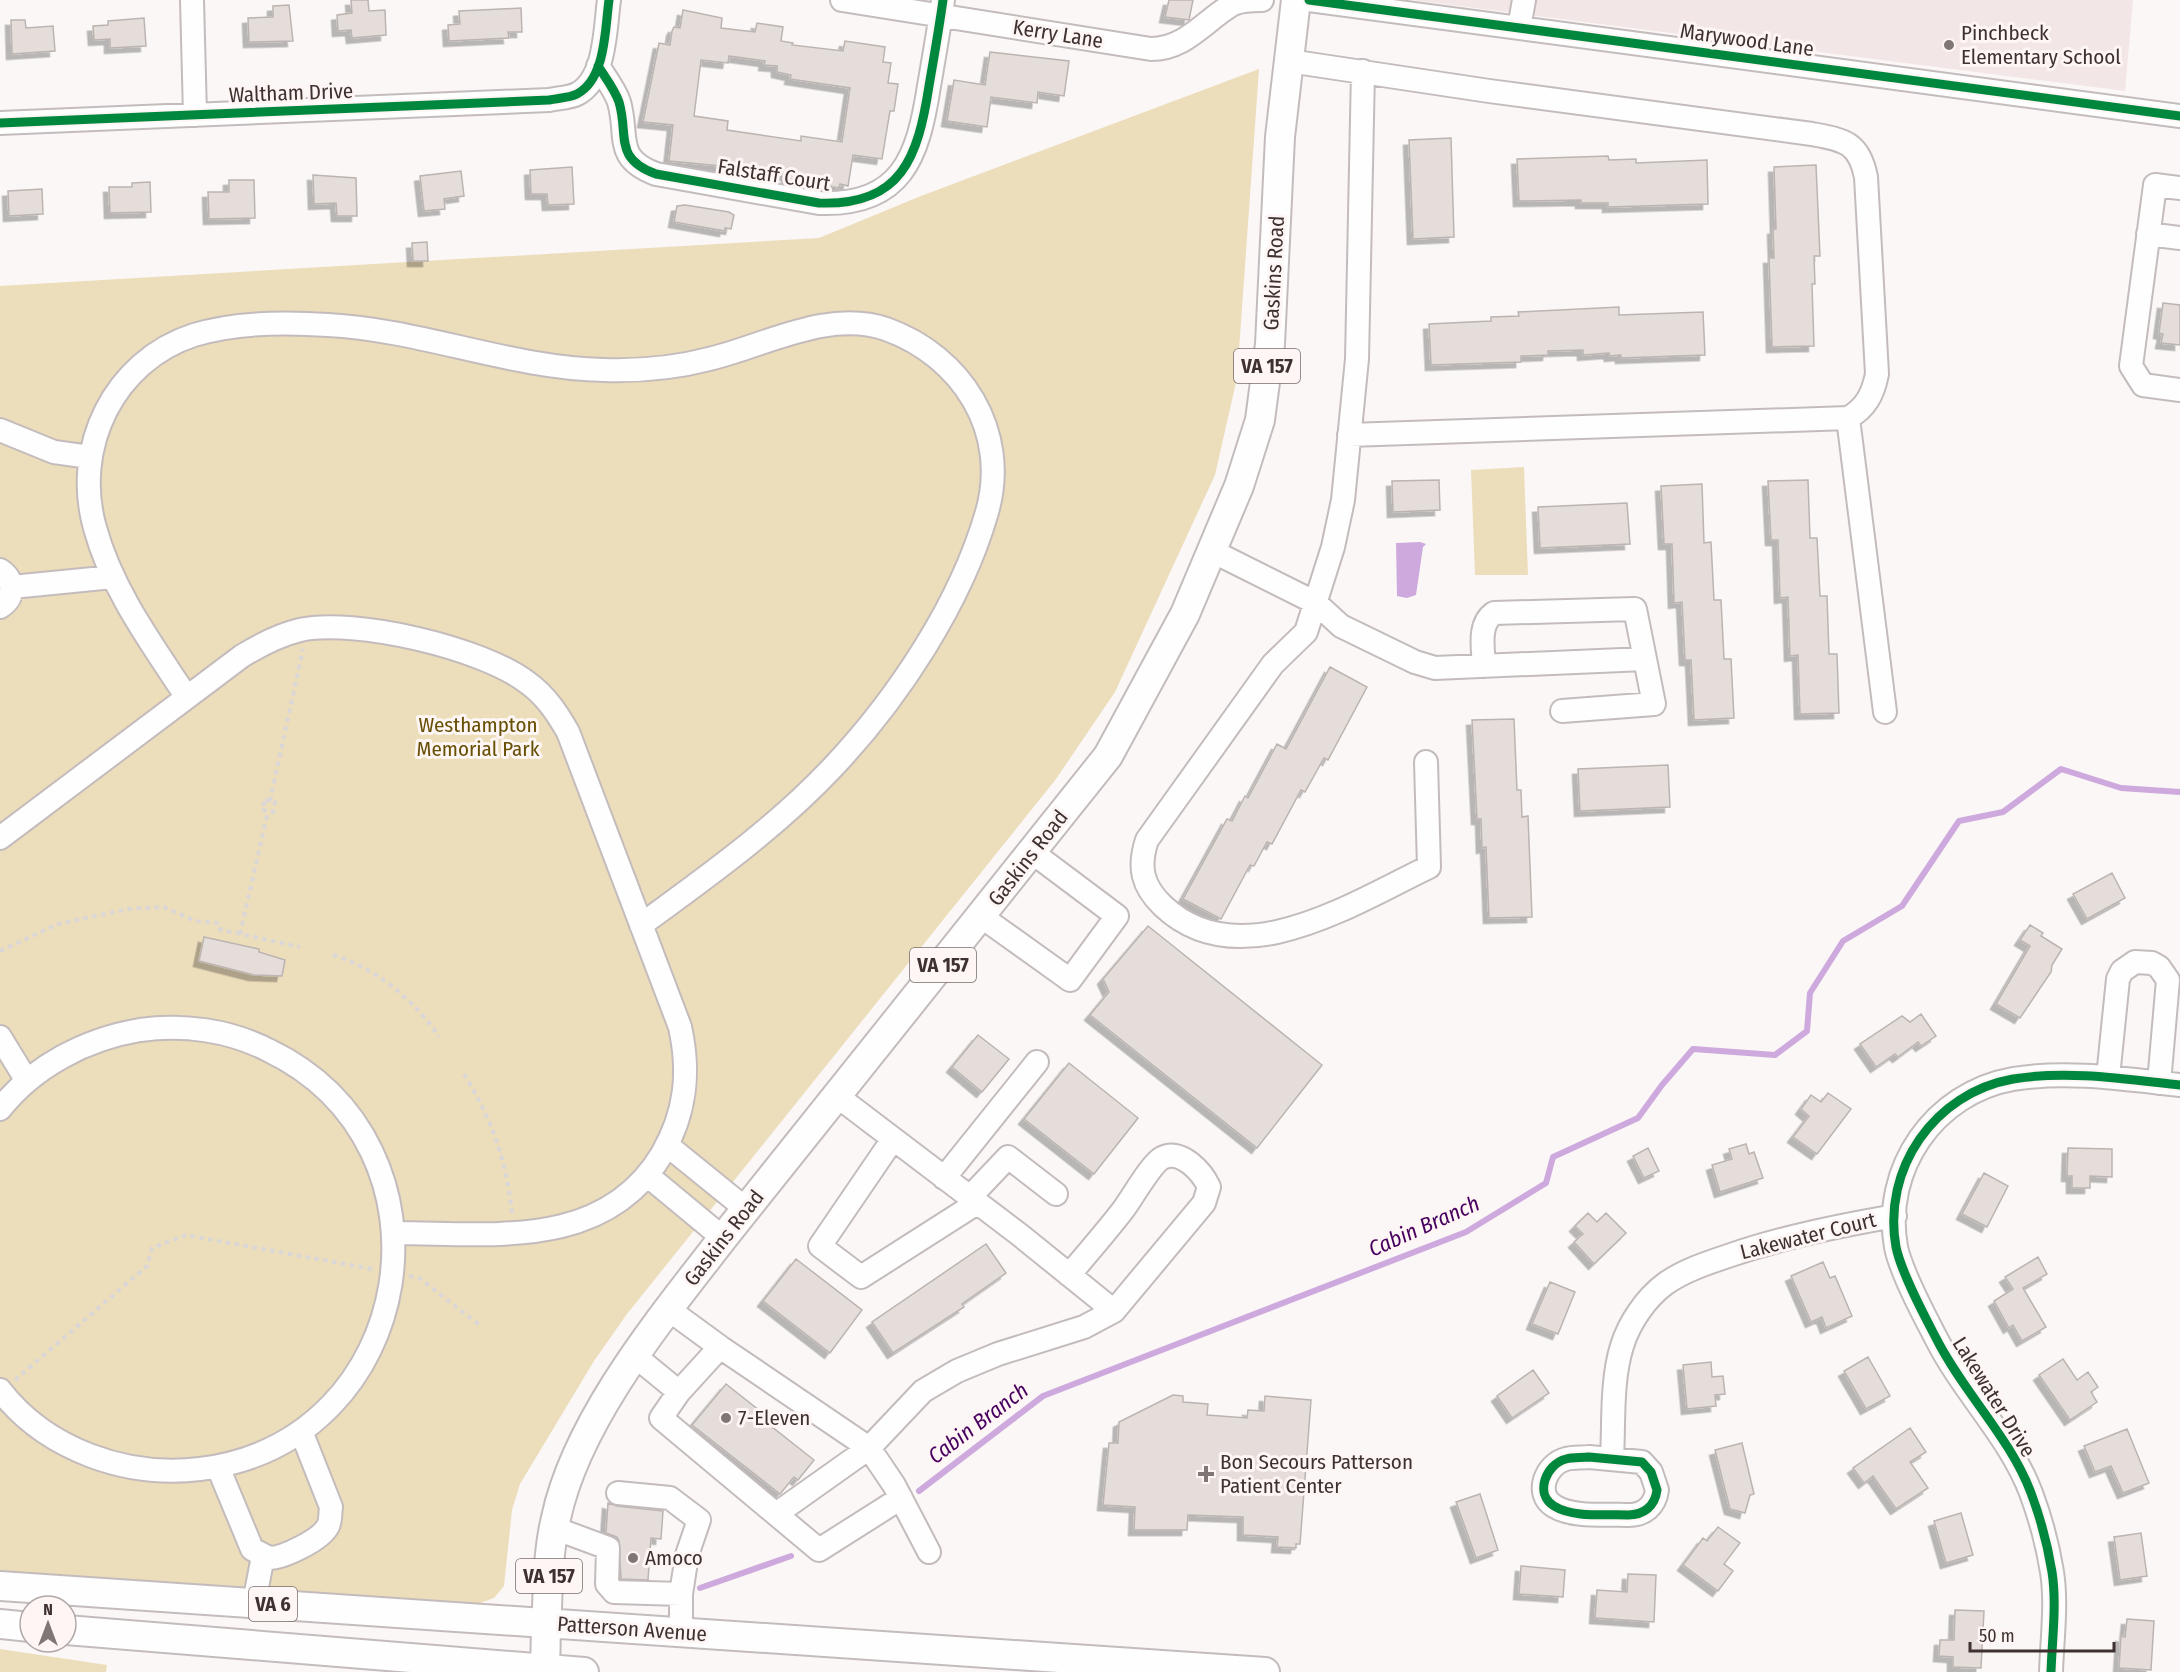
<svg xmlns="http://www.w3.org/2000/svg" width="2180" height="1672" font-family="'Fira Sans Condensed',sans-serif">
	<defs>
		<filter id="shadow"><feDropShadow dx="-5.5" dy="5.5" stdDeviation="0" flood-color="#0004"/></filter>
	</defs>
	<rect width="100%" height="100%" fill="#fbf7f7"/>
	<path fill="#f2e7e6" d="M1412 0H2133L2125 91Z"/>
	<path fill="#ecddbb" d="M1259 69 1237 378 1215 475 1115 692 1056 779 627 1314 594 1361 520 1484 512 1510 504 1586 494 1598 472 1606 0 1575V286L819 238 921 196Z
		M1524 467 1528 575H1475L1471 470Z
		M0 1649 107 1665 106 1672H0Z"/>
	<path fill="#cea9dd" d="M1420 542 1426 544 1423 547 1416 595 1407 598 1397 596 1396 543Z"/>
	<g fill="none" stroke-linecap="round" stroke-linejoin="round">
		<path stroke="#cea9dd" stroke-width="6" d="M919 1491 1043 1396 1466 1232 1546 1183 1553 1157 1638 1118 1662 1085 1693 1049 1775 1055 1807 1031 1810 993 1843 941 1902 906 1959 821 2003 812 2061 769 2121 788 2180 792
			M700 1588 791 1556"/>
	</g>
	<path fill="#e4ddda" stroke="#bbb4b1" stroke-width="1.5" fill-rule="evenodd" filter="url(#shadow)" d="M351 0H368L369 11 385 10 386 35 352 38 351 30 338 31 337 15 352 13Z
		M1169 0H1193L1189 20 1165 17Z
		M289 5 293 41 249 42 248 18 273 17V6Z
		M521 8 522 32H508L509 38 449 41 448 25 460 24 459 11Z
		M683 10 722 18 721 28 755 32 757 23 783 27 781 41 793 43 792 45 843 51 845 41 885 47 883 62 891 63 888 83 898 84 894 111H890L882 159 853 155 848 186 840 184 839 188 787 180V175L773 171 669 161 673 125 643 122 659 43 670 45 672 31 674 27 680 28ZM729 56 765 61 764 65 777 66V72L791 75 790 79 850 88 842 142 801 136V141L727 130 728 121 694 116 701 60 728 63Z
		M144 18 146 46 110 48V39L94 40 93 26 108 25V21Z
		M11 20H25L26 28 53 26 55 51 12 54Z
		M990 52 1069 61 1064 96 1038 92 1037 103 991 97 987 127 947 121 954 80 985 85Z
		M1451 138 1454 237 1413 239 1409 140Z
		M1608 156 1609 160 1636 159V163L1707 160 1708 204 1608 207V203H1581V200L1519 201 1517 159Z
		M1816 165 1820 256H1814L1815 284H1812L1814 346 1772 347 1769 258H1774L1773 229H1776L1774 167Z
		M572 167 574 204 548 205 547 194H531L530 170Z
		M461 171 464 196 444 199 445 209 424 211 420 176Z
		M313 175 356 178 357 216H337L336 203 314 204Z
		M229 180H254L255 218 209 219 208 192H229Z
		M150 182 151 212 110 213 109 187H132V183Z
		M42 189 43 214 9 216 8 191Z
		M685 205 729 212 734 215 731 229 725 228V231L674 222 677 206Z
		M427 242 428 261H413L412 243Z
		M2163 303 2180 305V345L2161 343 2163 334 2159 333Z
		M1619 307V315L1703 312 1705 355 1621 358V355L1610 356 1609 353 1583 355V350L1548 351V355L1521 356V362L1431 365 1429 324 1491 321V317L1519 316 1518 312Z
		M1439 480 1440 510 1393 512 1392 481Z
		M1808 480 1810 538H1817L1820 596H1827L1829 654H1837L1839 713 1800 714 1798 655 1790 656 1788 597 1780 598 1778 540H1771L1768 481Z
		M1702 484 1704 543 1711 542 1714 600H1721L1724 659H1731L1734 718 1694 720 1691 660H1685L1682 602 1674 603 1672 544H1664L1661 486Z
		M1627 503 1630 544 1540 548 1538 507Z
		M1330 667 1367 687 1328 760 1324 758 1305 792 1301 790 1272 844 1267 842 1254 866 1250 865 1221 919 1183 899 1227 819 1232 821 1245 796 1248 798 1277 744 1286 749Z
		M1514 719 1517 790H1521L1522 817 1528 816 1532 917 1489 918 1486 847 1482 848 1481 819H1477L1472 720Z
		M1668 765 1670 807 1580 811 1578 769Z
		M2112 873 2125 898 2087 919 2073 894Z
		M2030 925 2043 933 2041 936 2062 949 2052 965 2051 972 2020 1018 1996 1004 2030 946 2020 940Z
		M1148 926 1322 1065 1257 1148 1090 1015 1109 992 1103 979Z
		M204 937 259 949V952L285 960 282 976 254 975 199 961Z
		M1921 1014 1936 1036 1921 1046 1918 1042 1898 1057 1895 1054 1876 1067 1860 1044 1902 1016 1910 1022Z
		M978 1035 1009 1059 982 1092 952 1067Z
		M1069 1063 1138 1118 1094 1174 1024 1119Z
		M1828 1093 1851 1109 1817 1154 1793 1137 1809 1116 1801 1109 1811 1095 1821 1102Z
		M1746 1144 1749 1154 1754 1152 1763 1178 1720 1192 1712 1165 1732 1159 1729 1149Z
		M1648 1148 1659 1171 1644 1178 1633 1156Z
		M2068 1148 2112 1149V1177L2090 1176V1188H2072V1176H2067Z
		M1984 1173 2008 1186 1987 1227 1962 1214Z
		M1588 1213 1597 1222 1606 1213 1626 1233 1594 1264 1574 1242 1583 1234 1575 1226Z
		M986 1244 1006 1273 962 1304 964 1307 893 1353 872 1322Z
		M2038 1257 2047 1274 2023 1288 2046 1327 2022 1341 2013 1325 2009 1328 1994 1301 2013 1289 2005 1277Z
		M796 1259 862 1310 830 1353 763 1301Z
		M1823 1262 1830 1278 1835 1276 1852 1316 1826 1328 1822 1317 1811 1322 1791 1276Z
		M1550 1282 1575 1292 1558 1334 1532 1324Z
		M1868 1357 1890 1396 1866 1409 1844 1371Z
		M2063 1359 2077 1380 2088 1372 2098 1387 2091 1392 2097 1402 2070 1420 2039 1375Z
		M1711 1362 1712 1377 1723 1376 1725 1394 1715 1395 1716 1406 1687 1409 1683 1365Z
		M1533 1370 1549 1393 1512 1418 1497 1396Z
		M726 1384 760 1411 757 1415 814 1460 798 1480 794 1477 780 1494 692 1425Z
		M1173 1395 1183 1396V1402L1208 1404 1207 1415 1247 1418 1248 1410 1264 1411 1265 1396 1311 1400 1300 1544H1296V1548L1277 1547 1278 1537 1243 1535V1517L1188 1515 1187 1530H1134L1135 1507 1103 1505 1109 1443H1118L1119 1422Z
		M1910 1428 1926 1452 1910 1462 1928 1488 1896 1509 1873 1476 1864 1483 1853 1468Z
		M2127 1429 2149 1483 2123 1493 2111 1466 2095 1472 2084 1446Z
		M1742 1443 1754 1494 1750 1495 1745 1513 1730 1509 1715 1450Z
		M1480 1494 1498 1550 1476 1558 1456 1502Z
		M608 1503 617 1506 663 1511 661 1539 651 1538 648 1580 621 1579 619 1541 617 1537 606 1533Z
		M1961 1513 1973 1555 1946 1563 1934 1521Z
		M1718 1527 1740 1543 1724 1564 1733 1571 1718 1591 1683 1565 1703 1538 1707 1541Z
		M2141 1533 2147 1576 2120 1580 2114 1537Z
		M1521 1566 1565 1570 1563 1597 1519 1594Z
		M1628 1574 1656 1575 1654 1622 1595 1618 1597 1590 1627 1592Z
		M1955 1610 1984 1611 1981 1668 1953 1667V1657L1939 1656 1940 1640H1954Z
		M2127 1619 2154 1621 2151 1670 2119 1668 2121 1636 2125 1637Z"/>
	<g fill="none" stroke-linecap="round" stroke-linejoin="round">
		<g stroke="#c4bcbc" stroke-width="26">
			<path id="minor" d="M192 0 195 115
				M842 0 1151 49C1186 49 1205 20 1233 4 1242 0 1252 0 1262 0
				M1309 0 2180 116
				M1519 28 1524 0
				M1289 61 1489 91 1812 134C1844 140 1859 142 1866 177L1877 374C1873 394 1866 408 1848 418L1349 435
				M598 66C605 77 615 90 619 102 629 136 613 158 656 174L819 203C902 206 918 157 929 86 934 57 939 29 943 0
				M1363 71 1357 359 1343 500 1333 547 1306 632 1273 664 1147 840C1138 867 1142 886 1163 906 1239 978 1353 903 1429 867L1426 762
				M0 123 549 100C558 98 569 98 577 94 606 79 605 28 609 0
				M2180 188 2155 185 2131 366 2143 385 2180 390
				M2148 234 2180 238
				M1848 418 1885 712
				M0 430 54 452 90 457
				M1212 551 1316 603 1341 626 1415 662 1435 668 1645 659 1635 609 1494 613C1478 624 1483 648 1484 666
				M0 570C15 580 15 598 0 607
				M12 587 113 577
				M186 696C151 643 112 590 95 528 72 447 114 361 194 335 236 322 285 322 328 325 422 330 510 368 604 370 638 371 675 368 709 359 764 346 828 309 886 329 962 356 1010 432 987 512 961 603 898 698 834 766 777 827 708 876 641 925
				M1562 711 1654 704 1645 659
				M0 838 242 656C260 645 279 635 300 630 355 618 483 648 528 683 546 696 557 713 568 732L680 1027C690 1072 686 1113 662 1154 604 1251 491 1233 395 1233
				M982 917 1070 980 1117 916 1033 853
				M0 1037 27 1081
				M2108 1077 2118 979 2122 971 2135 962 2152 963 2159 967 2168 980 2159 1083
				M837 1096 1020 1235 1114 1311
				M0 1109C34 1066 86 1039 140 1030 183 1024 229 1030 268 1050 466 1145 419 1442 200 1469 127 1478 46 1450 0 1390
				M893 1139 820 1246 861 1277 977 1203
				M667 1145 746 1209
				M647 1175 723 1238
				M944 1178 1037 1062
				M970 1197 1008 1157 1056 1194
				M668 1309 720 1347 869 1448 894 1485 929 1552
				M635 1356 679 1392 661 1418 819 1550 901 1498
				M679 1392 720 1347
				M1589 1457 1642 1462 1651 1472 1657 1490C1655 1506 1644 1515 1628 1515 1606 1514 1573 1518 1554 1506 1534 1494 1546 1464 1566 1459 1573 1457 1582 1458 1589 1457Z
				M1612 1459C1614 1423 1611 1381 1622 1346 1629 1323 1646 1298 1665 1284 1683 1271 1707 1263 1728 1256 1783 1237 1838 1226 1895 1216
				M218 1467 252 1549 269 1558C283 1558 321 1540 328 1526 331 1520 330 1513 331 1507L301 1431
				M776 1514 869 1448 923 1391 957 1371 998 1354 1084 1327 1114 1311 1204 1203 1209 1187C1202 1172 1181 1148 1162 1158 1151 1164 1132 1198 1123 1210 1106 1232 1087 1254 1069 1275
				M554 1528 608 1548 607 1584 614 1592 681 1594 687 1555 699 1520 670 1498 618 1493
				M681 1594V1632
				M254 1603 263 1556
				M2051 1672C2052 1640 2057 1604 2052 1572 2048 1547 2040 1517 2031 1493 2010 1437 1963 1392 1936 1338 1924 1315 1901 1272 1896 1247 1882 1169 1934 1093 2013 1079 2068 1070 2125 1079 2180 1085"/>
		</g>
		<g stroke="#c4bcbc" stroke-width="32">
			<path id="major" d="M0 1586 1265 1672
				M0 1624 30 1627
				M66 1630 584 1672
				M542 1672C547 1661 545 1644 546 1632 548 1594 547 1555 556 1518 577 1419 662 1317 723 1238L1108 756 1185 614 1239 486 1260 420 1270 344 1280 137 1296 0"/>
		</g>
		<path stroke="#dbd7d7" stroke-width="4" stroke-dasharray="4.5 4.5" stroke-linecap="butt" d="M265 800 275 802 273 812 262 810Z
			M270 801 303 649
			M240 934 268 811
			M0 951 58 924 128 909 164 907 195 921 217 923 218 929 300 947
			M333 955C375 968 415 1000 439 1037
			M464 1074C492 1119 507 1162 512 1214
			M409 1276 419 1278 481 1326
			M15 1380 147 1266 152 1248 186 1235 372 1269"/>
		<use href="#minor" stroke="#fefefe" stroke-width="22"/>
		<use href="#major" stroke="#fefefe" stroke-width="28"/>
		<g stroke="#fdf6f5" stroke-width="13">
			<path id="cycleway" d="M1309 0 2180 116
				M598 66C605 77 615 90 619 102 629 136 613 158 656 174L819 203C902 206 918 157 929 86 934 57 939 29 943 0
				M0 123 549 100C558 98 569 98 577 94 606 79 605 28 609 0
				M1589 1457 1642 1462 1651 1472 1657 1490C1655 1506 1644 1515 1628 1515 1606 1514 1573 1518 1554 1506 1534 1494 1546 1464 1566 1459 1573 1457 1582 1458 1589 1457Z
				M2051 1672C2052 1640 2057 1604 2052 1572 2048 1547 2040 1517 2031 1493 2010 1437 1963 1392 1936 1338 1924 1315 1901 1272 1896 1247 1882 1169 1934 1093 2013 1079 2068 1070 2125 1079 2180 1085"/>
		</g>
		<use href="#cycleway" stroke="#00873e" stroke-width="9"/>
	</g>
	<g fill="#807676" stroke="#fdf6f5" stroke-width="2">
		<circle cx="1949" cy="45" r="6"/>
		<circle cx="726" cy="1418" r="6"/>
		<path d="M1203 1465h6v6h6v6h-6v6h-6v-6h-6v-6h6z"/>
		<circle cx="633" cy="1558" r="6"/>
	</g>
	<g text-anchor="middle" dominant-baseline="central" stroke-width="6" stroke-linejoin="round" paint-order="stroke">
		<g fill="#fdf6f5" stroke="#776c6b" stroke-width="1.5">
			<rect x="1234" y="349" width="66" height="34" rx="4.5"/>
			<rect x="910" y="948" width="66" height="34" rx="4.5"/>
			<rect x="516" y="1559" width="66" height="34" rx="4.5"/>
			<rect x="249" y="1587" width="48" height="34" rx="4.5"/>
		</g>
		<g font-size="20" font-weight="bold" fill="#3e3130">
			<text x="1267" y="366">VA 157</text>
			<text x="943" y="965">VA 157</text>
			<text x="549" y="1576">VA 157</text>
			<text x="273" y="1604">VA 6</text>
		</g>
		<g font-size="21" fill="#3e3130" stroke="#fdf6f5" text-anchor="start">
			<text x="1961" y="33">Pinchbeck<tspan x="1961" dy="24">Elementary School</tspan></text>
			<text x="738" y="1418">7-Eleven</text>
			<text x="1220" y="1462">Bon Secours Patterson<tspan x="1220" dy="24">Patient Center</tspan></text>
			<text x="645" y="1558">Amoco</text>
		</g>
		<g font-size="21" fill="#3e3130" stroke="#fdf6f5">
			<text transform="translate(1058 34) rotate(9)">Kerry Lane</text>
			<text transform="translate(1747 40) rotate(8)">Marywood Lane</text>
			<text transform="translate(291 93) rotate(-2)">Waltham Drive</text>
			<text transform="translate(774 175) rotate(9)">Falstaff Court</text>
			<text transform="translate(1274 273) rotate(-87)">Gaskins Road</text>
			<text transform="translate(1028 858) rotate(-52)">Gaskins Road</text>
			<text transform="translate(1808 1236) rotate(-14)">Lakewater Court</text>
			<text transform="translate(724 1238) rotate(-52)">Gaskins Road</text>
			<text transform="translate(1994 1397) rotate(58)">Lakewater Drive</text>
			<text transform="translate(632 1629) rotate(4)">Patterson Avenue</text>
		</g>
		<g font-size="21" fill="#674f03" stroke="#fdf6f5">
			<text x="478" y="725">Westhampton<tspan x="478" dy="24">Memorial Park</tspan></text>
		</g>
		<g font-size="22" font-style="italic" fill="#48005f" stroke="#fdf6f5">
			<text transform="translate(1424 1226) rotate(-24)">Cabin Branch</text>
			<text transform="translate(978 1423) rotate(-37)">Cabin Branch</text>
		</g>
	</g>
	<g transform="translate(48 1624)"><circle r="28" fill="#fdf6f5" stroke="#b1a7a6" stroke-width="1.5"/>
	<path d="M0-4.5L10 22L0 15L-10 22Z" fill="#807676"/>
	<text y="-9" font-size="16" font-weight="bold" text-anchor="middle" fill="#3e3130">N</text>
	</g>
	<path d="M1970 1642v9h144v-9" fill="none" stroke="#3e3130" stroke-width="3"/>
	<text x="1979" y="1642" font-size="18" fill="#3e3130" stroke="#fdf6f5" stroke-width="4.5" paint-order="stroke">50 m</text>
</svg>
